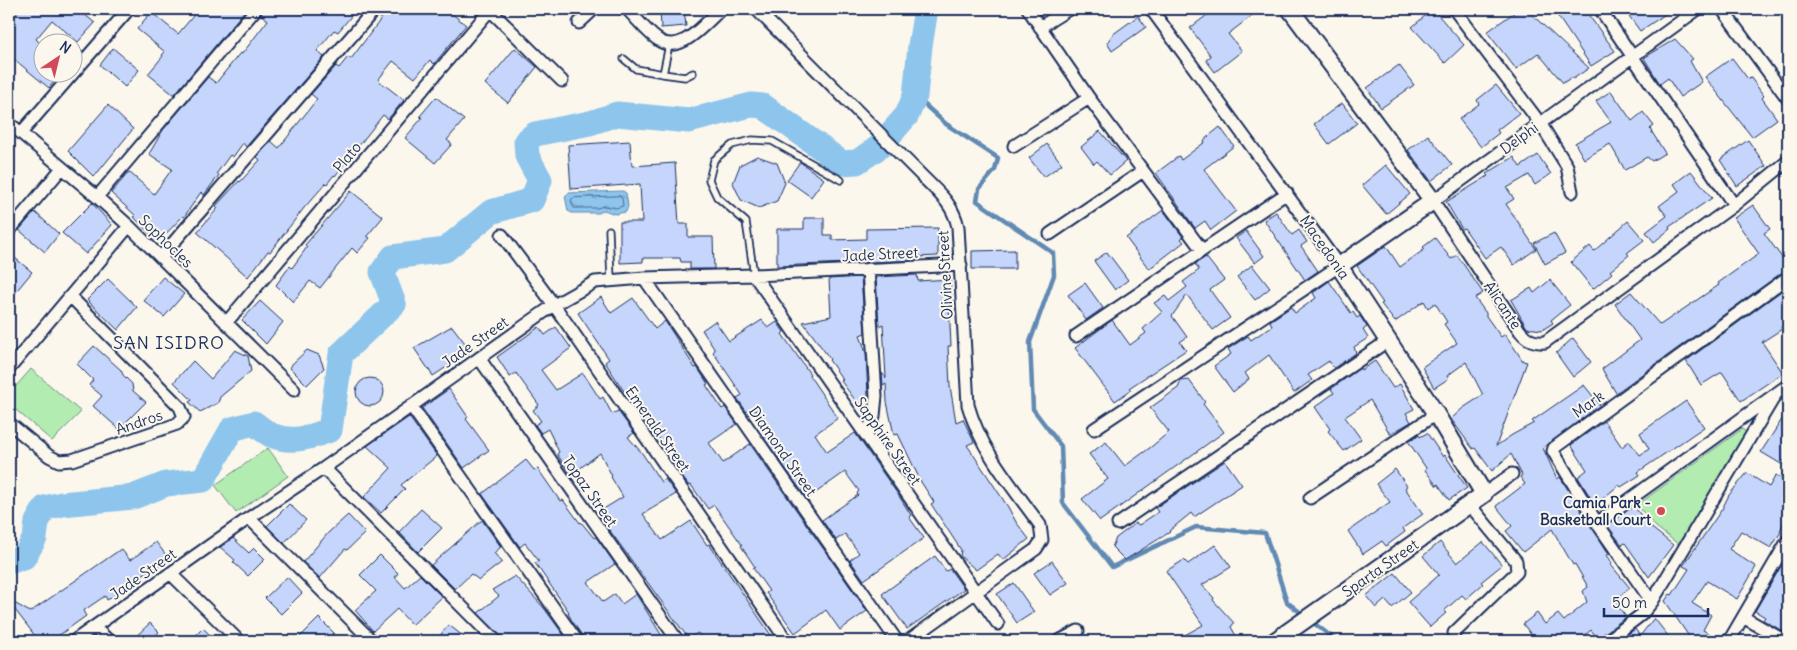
<svg xmlns="http://www.w3.org/2000/svg" width="1797" height="650" font-family="Delius,sans-serif">
	<defs>
		<pattern id="water-ripples" width="26" height="14" patternUnits="userSpaceOnUse" patternTransform="scale(1.25)"><rect width="26" height="14" fill="#8ec5ec"/><path d="M2 4q2-2 4 0t4 0M15 11q2-2 4 0t4 0" fill="none" stroke="#73a0c2"/></pattern>
	</defs>
	<rect width="100%" height="100%" fill="#fbf7ec"/>
	<filter id="ink" filterUnits="userSpaceOnUse"><feTurbulence type="fractalNoise" baseFrequency=".02" numOctaves="2"/><feDisplacementMap in="SourceGraphic" scale="10" xChannelSelector="R" yChannelSelector="G"/><feConvolveMatrix kernelMatrix="1 2 1 2 8 2 1 2 1" color-interpolation-filters="sRGB"/></filter>
	<g filter="url(#ink)">
		<path fill="#b3ecb0" stroke="#678e87" d="M31 369 81 412 52 441 9 404V394Z
			M1742 429 1746 432 1747 438 1678 544 1656 527 1637 505Z
			M268 448 288 476 236 513 215 485Z"/>
		<path fill="url(#water-ripples)" stroke="#6089b3" d="M623 191 626 193 628 206 626 212 615 214 604 210 599 213H572L568 211 565 196 568 193Z"/>
		<g fill="none" stroke-linecap="round" stroke-linejoin="round">
			<path stroke="#496b97" stroke-width="1" d="M620 196 622 198 623 206 616 208 604 206 597 208H574L571 200 573 198Z"/>
			<path stroke="#6089b3" stroke-width="4.5" d="M915 96 946 124 998 158 995 170 979 189 977 201 1053 253 1054 275 1030 342 1033 409 1061 446 1063 503 1112 567 1196 527 1265 533 1287 602 1305 616
				M1311 621 1337 641"/>
			<path stroke="#8ec5ec" stroke-width="25" d="M9 561 24 557 35 538 37 522 45 508 62 504 133 497 166 484 203 480 232 429 254 423C259 427 265 432 271 435 292 444 311 437 330 430L341 354 394 304 382 272 393 257 445 250 491 212 532 200 540 180 527 156 526 141 535 134 590 123 617 114 689 121 751 105 763 106 842 163 857 162 879 147 907 115 915 96 920 46 926 9"/>
		</g>
		<path fill="#c5d5fb" stroke="#1b2f5e" d="M20 9H89L84 14 95 23 78 42 52 20 36 39 42 45V72H62L49 88 9 55V22Z
			M199 9H246L174 95 148 74 163 56 162 55 165 52 137 29 151 12 178 34Z
			M263 9H357L338 32 334 30 317 51 324 57 246 147 243 143 233 157 230 155 217 173 219 175 204 195 201 192 184 217 183 216 158 242 134 217 136 216 111 193 129 172 154 194 172 169 149 154 163 130 208 77 216 83 240 53 242 54 268 20 261 15Z
			M382 9H446L466 25 434 64 430 60 415 78 393 61 378 80 404 100 388 119 383 115 335 176 334 175 327 184 326 183 304 208 270 252 268 251 248 277 197 232 218 208 216 206 239 181 240 182 260 160 257 157 271 141 279 148 317 99 311 94 336 66 339 68 348 57 351 59 381 19 378 17Z
			M660 9H684L686 26 661 28Z
			M1215 9H1261L1228 34 1242 51 1215 72 1206 60 1211 56 1190 28Z
			M1433 9 1464 45 1445 63 1412 27Z
			M1519 9H1526L1589 68 1573 79 1572 77 1563 83 1538 53 1516 69 1487 32Z
			M1553 9H1579L1584 15 1587 13 1615 51 1591 66Z
			M1624 9H1673L1640 31Z
			M1138 16 1146 27 1112 51 1107 43 1112 35Z
			M1675 39 1693 59 1690 61 1702 82 1680 97 1668 78 1660 84 1644 58Z
			M113 48 139 70 125 87 100 65Z
			M515 48 537 67 508 103 485 84Z
			M1732 58 1748 79 1751 78 1764 96 1762 98 1777 119 1752 137 1705 77Z
			M1399 65 1414 85 1381 108 1367 88Z
			M1496 85 1519 113 1497 130 1499 133 1481 147 1459 119 1479 104 1477 100Z
			M1611 91 1632 121 1643 112 1654 126 1650 129 1665 153 1652 161 1647 157 1625 170 1610 144 1584 159 1575 143 1611 122 1596 101Z
			M436 97 464 120 447 140 452 144 435 163 405 138 422 118 420 116Z
			M1342 103 1357 123 1329 144 1314 124Z
			M108 105 133 129 94 177 68 151Z
			M1220 127 1234 146 1204 169 1236 211 1211 230 1205 221 1195 228 1156 173 1179 156 1181 160 1205 142 1204 140Z
			M1100 131 1126 161 1110 175 1097 161 1094 164 1081 147Z
			M1428 135 1452 165 1431 181 1408 150Z
			M1748 140 1766 166 1737 186 1720 160Z
			M630 141 632 166 675 163 679 224H688V237H713L714 269H690V262H681L680 258H643V262L620 263V222H642L640 184 571 189 568 145Z
			M1047 144 1062 164 1044 177 1029 158Z
			M1538 155 1551 174 1535 185 1529 175 1507 188 1514 199 1506 204 1536 249 1514 265 1501 247 1485 258 1464 228 1462 229 1446 202 1488 176 1486 174 1514 157 1520 167Z
			M757 156 777 163 785 183 777 201 759 208 741 200 733 183 740 165Z
			M800 162 824 179 811 197 787 180Z
			M1386 165 1410 194 1386 214 1362 185Z
			M1691 171 1712 198 1669 227 1670 229 1654 242 1646 232 1667 216 1659 206 1679 191 1674 184Z
			M351 191 383 217 367 236 370 238 357 253 352 248 320 288 310 281 293 302 276 285 290 266 292 268 307 247 305 245Z
			M92 203 112 225 86 254 62 233Z
			M1753 205 1770 229 1764 233 1788 266V270L1784 271 1616 393 1602 369 1640 340 1615 304 1631 292 1660 325 1719 285 1718 283 1759 254 1734 218Z
			M1163 210 1183 237 1181 239 1184 242 1149 269 1126 238Z
			M35 212 59 234 45 252 19 230Z
			M1276 212 1292 235 1299 230 1307 242 1301 246 1318 271 1305 280 1264 220Z
			M804 218H824V235H832V240L866 239V229L938 228V256L917 257V260L777 266V229H804Z
			M1628 221 1644 240 1627 253 1629 255 1610 271 1612 273 1593 289 1571 262 1590 246 1594 251Z
			M1246 231 1264 256 1255 263 1236 238Z
			M1554 233 1565 253 1545 264 1534 243Z
			M1435 238 1451 259 1457 255 1483 293 1475 298 1486 313V316L1501 337 1505 334 1523 361 1527 362 1496 446 1512 435 1534 423 1532 421 1584 385 1600 405 1543 448 1557 479 1560 477 1609 554 1607 555 1612 563 1611 565 1630 588 1614 601 1626 617 1602 635 1600 641 1591 630 1578 641H1536L1523 624 1537 613 1545 624 1558 614 1564 621 1587 602 1583 591 1588 587 1575 564 1573 565 1552 529 1523 552 1506 531 1512 526 1496 506 1525 484 1520 477 1522 475 1511 454 1492 471 1475 448 1473 449 1451 419 1463 408 1483 395 1466 362 1447 376 1448 379 1434 388 1422 367 1457 343 1444 324 1447 322 1435 303 1428 308 1424 301 1395 322 1381 304 1383 303 1357 266 1386 246 1400 267 1425 249 1423 247Z
			M1015 250V269H972V251Z
			M1107 252 1128 280 1115 290 1094 261Z
			M9 253 32 272 9 300Z
			M1206 257 1224 280 1210 290 1230 318 1213 330 1187 295 1172 316 1187 337 1180 342 1186 350 1129 388 1131 390 1115 401 1075 348 1112 320 1130 345 1146 333 1143 329 1162 312 1154 303 1165 296 1169 301 1187 287 1183 282 1199 270 1195 264Z
			M1252 265 1270 288 1255 300 1237 277Z
			M917 275 918 281 950 279 952 304H949L951 346H948L950 386 956 422 963 419 974 442 967 445 1008 507 1016 522 1029 539 1003 560 998 554 976 570 960 556 961 550 931 504 934 502 921 482 898 434 894 435 887 402 886 384 883 386 882 373 886 378 883 324 879 326 876 277Z
			M163 277 184 294 164 317 143 300Z
			M861 277 865 333 860 335 866 353 868 396 858 404 841 381 843 380 829 360 830 359 803 322 831 316 829 279Z
			M108 279 137 307 118 330 87 300Z
			M1550 280 1570 305 1551 320 1553 323 1542 330 1527 328 1511 300 1531 288 1534 293Z
			M1329 281 1351 313 1353 312 1357 318 1360 316 1367 327 1363 330 1368 338 1354 347 1356 353 1334 368 1329 361 1308 375 1312 380 1294 393 1269 355 1245 373 1249 379 1233 392 1214 366 1231 354 1228 349 1248 336 1251 340 1272 326 1270 321 1291 307 1295 313 1316 298 1313 293Z
			M1085 283 1103 308 1086 320 1068 295Z
			M1788 286V321L1781 327 1782 329 1762 342 1783 373 1741 401 1722 372 1701 385 1686 361Z
			M601 297 611 313 633 298 655 329 665 321 695 368 697 367 708 384 706 385 722 409 725 407 737 424 709 443 723 463 750 444 867 611 840 630 826 610 795 633 766 593 769 591 753 568 755 567 741 546 742 545 714 505 708 509 691 485 689 486 678 471 681 468 679 464 681 463 667 444 664 446 649 423 646 425 605 362 609 359 578 313Z
			M260 301 283 322 266 344 242 320Z
			M762 320 768 328 777 322 784 332 782 334 810 374 809 375 838 418 815 434 827 452 855 433 899 496 911 515 909 517 924 538 864 580 850 560 859 553 845 534 836 540 822 520 858 495 857 493 859 491 845 472 807 499 764 438 772 433 756 410 749 415 737 398 742 395 713 352 715 350 702 330 715 321 729 341Z
			M452 326 471 351 433 376 414 348Z
			M539 327 545 335 556 327 571 348 541 370 556 390 583 373 600 399 603 397 612 414 618 411 634 433 628 437 642 453 661 482 665 479 676 494 643 514 662 540 691 521 707 545 709 544 775 641H704L698 633 688 638 597 513 623 497 611 477 612 476 600 453 571 475 557 454 559 452 548 429 541 433 535 425 541 421 533 410 539 405 516 373 510 377 497 357Z
			M1573 338 1591 362 1573 377 1556 353Z
			M94 346 121 370 123 375 132 384 133 391 146 402 119 429 93 406 102 396 89 385 93 380 77 364Z
			M235 350 248 356 251 371 220 397 218 403 200 412 189 402 192 400 174 382 193 361 211 379Z
			M307 350 319 355 324 368 307 385 290 368 292 364Z
			M1375 361 1393 388 1400 384 1414 409 1406 413 1411 422 1390 434 1370 400 1345 417 1361 439 1344 451 1328 431 1330 429 1315 407 1334 393 1331 389 1360 368 1361 370Z
			M356 392a14 14 0 1 1 28 0a14 14 0 1 1-28 0Z
			M1189 380 1205 402 1203 404 1224 432 1100 521 1082 499 1108 479 1089 454 1106 442 1125 466 1151 447 1169 432 1150 408 1178 388 1181 381Z
			M449 389 468 417 466 419 489 450 464 468 422 408Z
			M1686 401 1704 427 1638 472 1640 475 1621 487 1619 485 1595 505 1578 477 1587 470 1571 445 1604 421 1622 447 1629 441 1640 455 1649 449 1640 433Z
			M1788 410V456L1781 464 1761 452Z
			M409 417 437 456 401 485 405 489 381 513 364 497 391 468 367 446Z
			M1427 433 1443 457 1445 455 1467 488 1449 500 1438 484 1437 486 1425 470 1426 468 1408 441 1419 435 1420 437Z
			M526 460 534 470 538 469 560 501 563 500 580 523 581 522 594 538 596 537 615 564 588 582 603 602 615 594 622 604 636 594 665 641H584L583 637 572 621 568 613 569 612 535 563 539 561 525 543 520 547 482 494Z
			M1225 461 1242 485 1194 517 1191 513 1169 531 1170 532 1125 560 1112 547 1116 538 1136 523 1139 525 1158 512 1155 508Z
			M1395 469 1407 486 1405 488 1423 514 1403 528 1405 532 1386 546 1382 541 1363 554 1348 531 1390 502 1376 484Z
			M1747 473 1769 487 1776 475 1788 483V513L1780 531 1781 532 1771 548 1741 531 1729 549 1756 567 1737 599 1707 581 1692 603 1711 615 1703 630 1722 641H1692L1665 601 1670 594 1672 595 1689 569 1683 566 1722 509 1729 495Z
			M289 504 306 520 284 543 267 526Z
			M1634 506 1648 525 1673 545 1649 577 1625 543 1622 545 1607 525Z
			M421 509 442 528 418 552 399 532Z
			M348 515 365 533 347 550 345 549 320 578 303 562 329 532Z
			M482 520 501 547 494 553 502 562 479 580 471 574 455 589 431 565Z
			M233 538 249 553 254 548 265 559 248 576 233 562 235 560 220 547Z
			M156 542 169 559 148 574 147 572 122 587 124 590 107 600 105 596 83 611 86 616 51 641H39L9 602V600L30 612 121 549 130 560Z
			M1440 542 1457 563 1483 542 1502 565 1481 582 1483 584 1466 599 1462 595 1444 611 1446 613 1430 627 1408 602 1439 575 1423 556Z
			M1215 545 1231 567 1202 585 1214 598 1213 600 1234 623 1231 627 1239 641H1174L1203 625 1166 571 1184 560 1188 564Z
			M1788 554V634L1763 620 1765 617 1755 611Z
			M380 555 398 573 395 577 405 588 420 575 442 597 412 625 397 609 373 631 355 610 376 591 360 575Z
			M935 556 946 571 950 569 964 589 907 629 882 594Z
			M1052 561 1068 583 1050 595 1034 573Z
			M1395 573 1411 592 1392 608 1385 600 1376 608 1366 596Z
			M515 576 544 608 568 641H504L501 636 478 613 499 596 492 590Z
			M287 577 302 593 281 614 265 598Z
			M1014 583 1034 612 1017 623 997 594Z
			M319 618 334 633 326 641H296Z
			M1654 618 1672 641H1619L1635 629 1640 636Z
			M150 623 159 632 150 641H131Z
			M449 625 469 641H435Z
			M203 628 216 641H190Z"/>
		<g fill="none" stroke-linecap="round" stroke-linejoin="round">
			<g stroke="#1b2f5e" stroke-width="9">
				<path id="lane" d="M624 59 636 69 663 74 685 77 693 73
					M663 74 669 45
					M609 230 611 280
					M754 275 746 222 717 197 709 180 714 160 732 145 752 140 772 141 841 180"/>
			</g>
			<g stroke="#1b2f5e" stroke-width="15">
				<path id="street" d="M489 9 562 81
					M627 9C637 19 646 31 657 39 680 57 705 23 721 9
					M756 9 922 176C939 193 953 204 958 227L968 405C981 451 1013 487 1040 525L1042 540 1036 549 908 641
					M1028 9 1089 98 1202 250
					M1454 9 1540 123 1567 166 1572 192
					M1600 9 1734 205
					M1698 9 1433 201 1520 331C1527 340 1534 343 1545 342L1734 205 1788 161
					M1722 9 1788 99
					M579 23 594 9
					M1040 27 1069 9
					M9 123 97 197 129 226 294 390
					M21 133 129 9
					M1014 146 1089 98
					M97 197 256 9
					M9 231 62 168
					M1050 234 1143 171
					M502 235 554 305 787 641
					M161 257 375 9
					M754 275 998 624
					M644 278 897 641
					M226 323 490 10
					M1076 336 1287 193
					M479 358 678 641
					M9 369 129 226
					M411 406 577 641
					M9 423 49 456 59 461 72 460 177 424 184 417 180 407 70 296
					M1094 429 1339 266 1151 9
					M866 436 874 416 876 396 868 269
					M324 468 496 641
					M1484 494 1512 474
					M1310 498 1436 414
					M249 518 372 641
					M1597 523 1788 385
					M1118 524 1389 340
					M170 573 239 641
					M1652 602 1597 523 1553 451 1554 448 1788 277
					M1743 617 1785 641
					M94 627 109 641
					M1454 633 1517 572 1516 561 1469 504
					M74 641 249 518 324 468 554 305 595 282 644 278 754 275 961 265
					M1059 641 1078 631
					M1607 641 1641 615 1652 602 1776 394
					M1729 641 1788 540"/>
			</g>
			<g stroke="#1b2f5e" stroke-width="20">
				<path id="secondary" d="M1275 641 1484 494 1436 414 1339 266 1433 201 1290 9"/>
			</g>
			<use href="#lane" stroke="#fbf7ec" stroke-width="5.5"/>
			<use href="#street" stroke="#fbf7ec" stroke-width="11"/>
			<use href="#secondary" stroke="#fbf7ec" stroke-width="16"/>
		</g>
	</g>
	<circle fill="#d1495b" stroke="#fbf7ec" stroke-width="2" cx="1661" cy="511" r="5"/>
	<g text-anchor="middle" dominant-baseline="central" stroke-width="4" stroke-linejoin="round" paint-order="stroke">
		<g font-size="15" fill="#1b2f5e" stroke="#fbf7ec">
			<text transform="translate(1519 138) rotate(-36)">Delphi</text>
			<text transform="translate(347 157) rotate(-50)">Plato</text>
			<text transform="translate(166 241) rotate(44)">Sophocles</text>
			<text transform="translate(1325 247) rotate(55)">Macedonia</text>
			<text transform="translate(880 254) rotate(-3)">Jade Street</text>
			<text transform="translate(945 275) rotate(-93)">Olivine Street</text>
			<text transform="translate(1503 305) rotate(56)">Alicante</text>
			<text transform="translate(475 342) rotate(-35)">Jade Street</text>
			<text transform="translate(1588 404) rotate(-36)">Mark</text>
			<text transform="translate(139 422) rotate(-19)">Andros</text>
			<text transform="translate(658 429) rotate(55)">Emerald Street</text>
			<text transform="translate(888 441) rotate(55)">Sapphire Street</text>
			<text transform="translate(783 451) rotate(55)">Diamond Street</text>
			<text transform="translate(590 491) rotate(55)">Topaz Street</text>
			<text transform="translate(1380 568) rotate(-35)">Sparta Street</text>
			<text transform="translate(143 574) rotate(-35)">Jade Street</text>
		</g>
		<g font-size="15" font-weight="bold" fill="#1b2f5e" stroke="#fbf7ec" text-anchor="end">
			<text x="1651" y="502">Camia Park -<tspan x="1651" dy="17">Basketball Court</tspan></text>
		</g>
		<g font-size="18" letter-spacing="1" fill="#1b2f5e" stroke="#fbf7ec">
			<text x="169" y="342">SAN ISIDRO</text>
		</g>
	</g>
	<rect width="1797" height="650" fill="none" stroke="#fbf7ec" stroke-width="30"/>
	<rect x="15" y="15" width="1767" height="620" fill="none" stroke="#1b2f5e" stroke-width="2" filter="url(#ink)"/>
	<g transform="translate(58 58) rotate(35)"><circle r="24" fill="#fbf7ec" stroke="#a1a7b3"/>
	<path d="M0-4L9 19L0 12L-9 19Z" fill="#d1495b"/>
	<text y="-8" font-size="14" font-weight="bold" text-anchor="middle" fill="#1b2f5e">N</text>
	</g>
	<path d="M1604 608v8h104v-8" fill="none" stroke="#1b2f5e" stroke-width="2.5"/>
	<text x="1612" y="608" font-size="15" fill="#1b2f5e" stroke="#fbf7ec" stroke-width="4" paint-order="stroke">50 m</text>
</svg>
